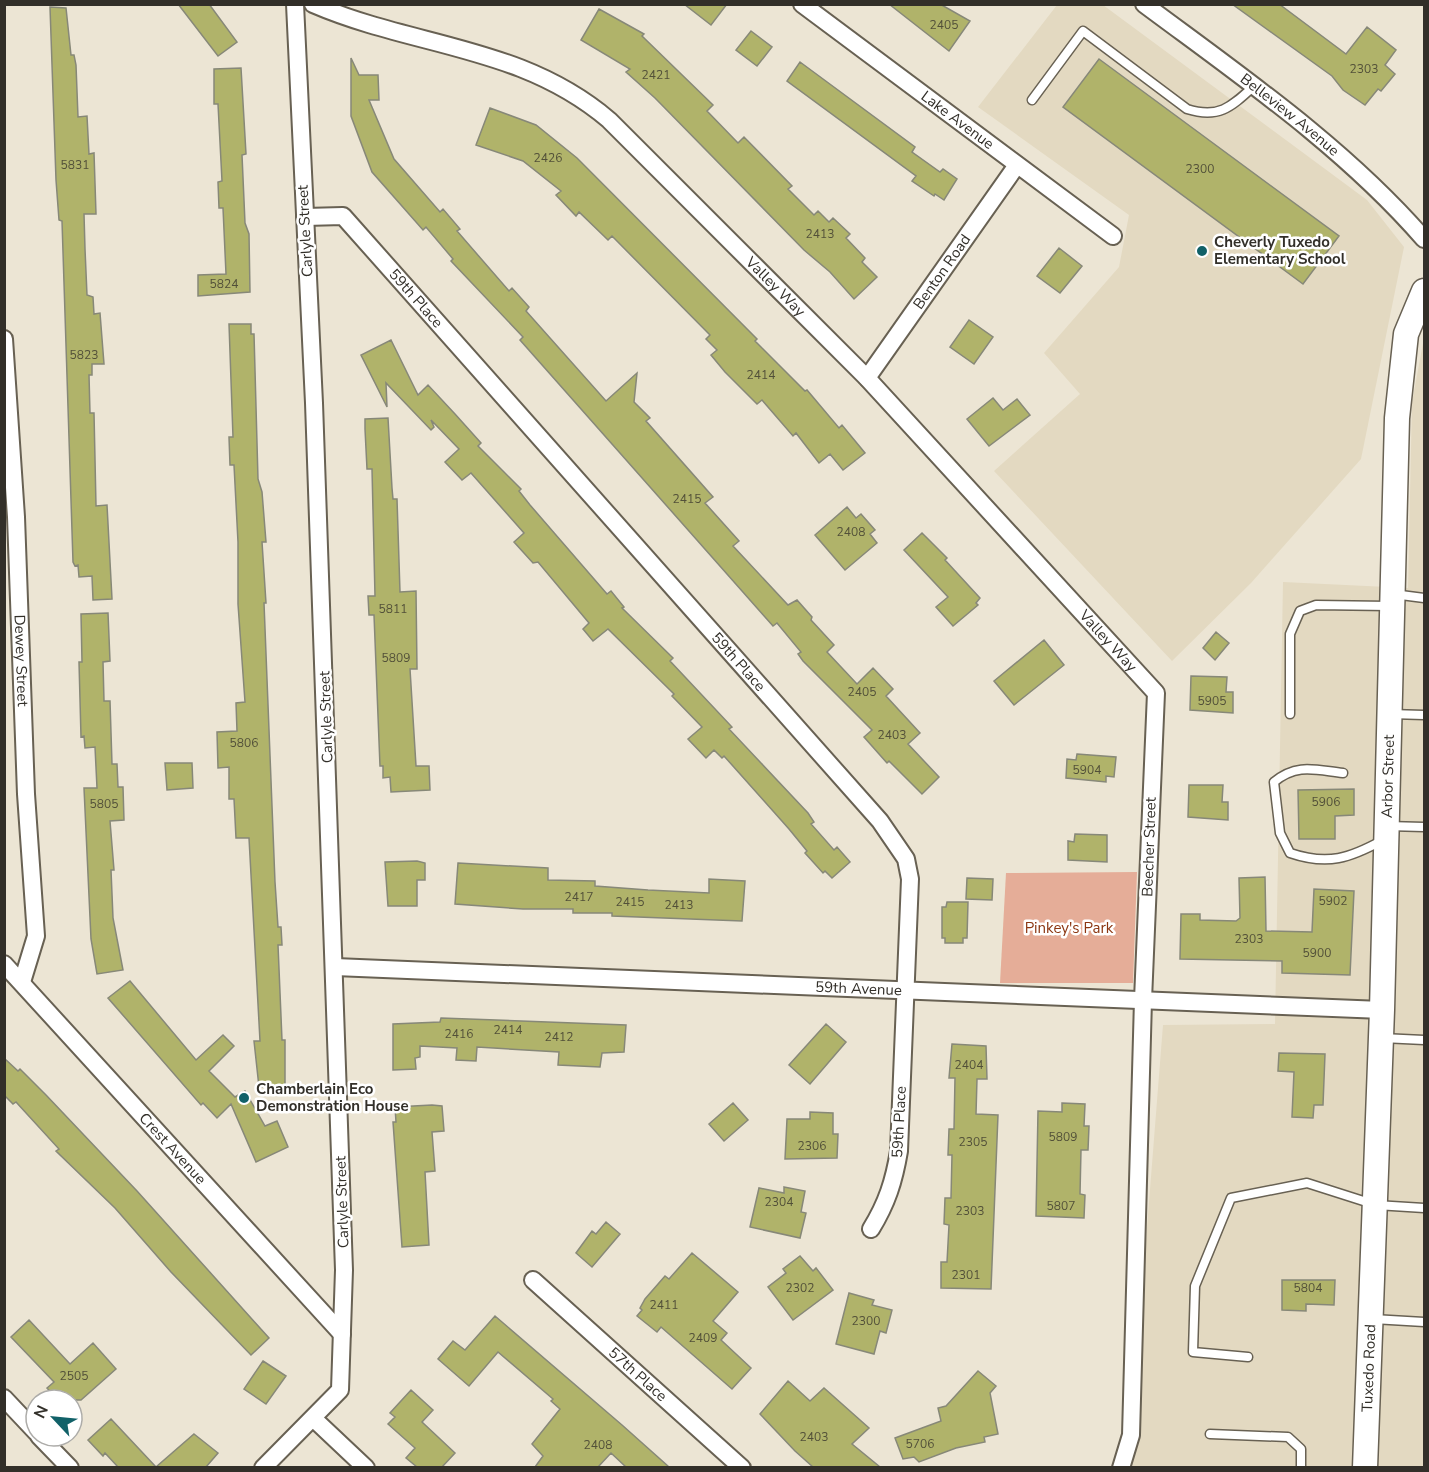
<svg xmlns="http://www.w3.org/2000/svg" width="1429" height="1472" font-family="'Nunito Sans',sans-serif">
	<rect width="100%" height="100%" fill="#ece5d4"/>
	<path fill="#e3d9c1" d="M1057 5H1103L1367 200 1404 247 1361 459 1251 583 1172 661 994 471 1080 394 1044 353 1119 267 1129 215 978 107Z
		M1424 338V1467L1128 1468 1163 1025 1275 1024 1283 582 1408 588 1412 402Z"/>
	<path fill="#e5ad98" d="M1137 872 1133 983H1000L1006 873Z"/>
	<path fill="#b0b36a" stroke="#878878" stroke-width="1.5" d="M178 4H209L237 42 218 56Z
		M684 4H727L711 25Z
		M889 4H940L970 21 949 51Z
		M1232 4H1279L1346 54 1367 27 1396 50 1385 65 1395 74 1381 91 1378 89 1365 105 1343 90 1332 76Z
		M50 7 66 8 71 55H74L76 65 78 117 87 116 89 154 94 153 96 214H84L85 249 87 295 93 297 94 314 100 313 104 364H92V375H89L90 413H94L96 506 107 505 112 599 93 600 92 576 79 577 78 565 75 566 73 562 62 221 59 220 56 180Z
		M599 9 644 34 642 36 713 105 707 111 738 143 744 137 792 186 788 189 814 215 818 211 829 222 833 218 850 234 846 238 865 258 862 262 877 277 854 299 830 272 804 250 655 98 626 72 630 69 581 40Z
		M751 31 772 47 757 66 736 50Z
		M351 58 359 75H378L379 100H369L394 159 440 212 443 209 460 229 457 231 509 291 512 288 529 307 526 311 606 401 637 373 634 402 650 418 646 421 713 497 705 503 739 541 733 546 788 605 797 600 812 617 811 620 834 645 827 652 857 684 873 668 893 689 886 696 920 733 908 744 939 777 922 794 889 761 887 763 864 737 872 730 803 661 798 654 801 652 777 623 773 626 520 340 523 337 451 261 453 259 426 227 423 230 372 172 351 116Z
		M1099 59 1339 236 1303 284 1063 107Z
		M800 62 915 147 912 152 940 172 943 169 957 179 944 200 935 194 934 196 912 181 916 176 787 81Z
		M241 68 246 154 242 155 245 223 249 234 250 292 198 296V275L226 274 223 208H219L218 182 222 181 218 104H214V69Z
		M490 108 536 125 577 158 757 339 755 341 805 391 807 390 839 428 842 425 865 453 843 470 830 454 819 463 796 433 793 436 762 400 757 404 725 372 711 355 717 350 706 339 710 335 612 236 608 240 579 212 576 216 556 195 561 191 523 161 476 145Z
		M1059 248 1082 266 1060 293 1037 276Z
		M969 320 993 337 974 364 950 347Z
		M229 324H251V334H254L258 479 262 492 266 542H262L266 603H264L275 882 278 927H281L282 945H278L282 1040H285V1087H259L254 1041H260L249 838H236L234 799H229V767L218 768 217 732 237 731 236 703 245 702 238 604V542L234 465H230L229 437H233Z
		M391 340 418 395 428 385 455 414 481 443 478 446 521 489 519 491 530 505 607 594 611 591 624 607 622 608 673 658 670 661 732 727 729 729 808 813 814 822 811 824 834 850 837 847 850 862 832 878 825 871 823 873 805 853 807 851 789 829 724 756 722 758 714 750 706 758 688 739 702 727 672 696 674 694 608 629 593 641 583 629 589 623 538 562 533 563 514 542 524 533 471 473 462 480 445 462 459 449 431 420 434 427 431 430 386 383 387 407 361 355Z
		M993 398 1003 410 1017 399 1030 415 989 446 967 419Z
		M388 418 392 488 393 499H397L400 592 416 591 417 669H410L416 766H429L430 790 391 792 390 777 383 778V766H380L374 615H369L368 596H375L372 469H367L365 429V419Z
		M847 507 856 518 861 514 875 530 870 534 877 543 845 570 815 535Z
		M922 533 947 558 945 560 980 598 976 603 978 605 953 626 936 607 948 597 904 550Z
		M108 613 110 661 103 662 104 701H110L112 764H117L118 787H123L124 820 110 821 114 870H111L113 918 123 970 97 974 91 939 84 788H97L95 747 85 748 84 736 81 737 79 662H82L81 614Z
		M1216 632 1229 643 1215 660 1203 648Z
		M1044 640 1064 665 1014 705 994 681Z
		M1191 676 1227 677 1226 692H1233V713L1190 710Z
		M1077 754 1116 757 1114 777 1106 776V782L1066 778 1067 759 1076 760Z
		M165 763H192L193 788 167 790Z
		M1189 785H1223L1222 802H1228V820L1188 817Z
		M1354 789V815L1335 816V839H1299L1298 790Z
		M1075 834 1107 835V862L1068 860V841L1074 842Z
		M417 861 425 863V880H417V906H388L385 862Z
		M458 863 548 868V880L595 881V886L648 890 709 893V879L745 881 742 921 612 916V913H573V909H523L455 904Z
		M1265 877 1266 931 1312 932 1314 889 1354 891 1350 975 1282 973V961L1180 959 1181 914H1200V920L1236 921 1240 918 1239 878Z
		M967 878 993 879 992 900 966 899Z
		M947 902H968L967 938H963V943H945V938H942V907H946Z
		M130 981 196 1060 223 1035 234 1046 209 1071 235 1097 245 1091 265 1126 277 1121 288 1147 256 1162 231 1104 217 1118 203 1103 201 1105 108 998Z
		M441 1018 626 1025 624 1052 602 1053 600 1067 558 1065 559 1052 477 1047 476 1061 456 1060 457 1048 420 1046V1057L415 1058 416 1069 393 1070V1024L440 1022Z
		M826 1024 846 1042 810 1084 789 1065Z
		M952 1044 986 1046 987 1079H977L976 1114 998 1115 991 1289 941 1288V1262H947L949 1225 944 1224 945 1198H951L952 1155H948L949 1129H954L955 1078H949Z
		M1279 1053 1325 1054 1323 1105H1314L1313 1118 1292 1117 1294 1072 1278 1071Z
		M4 1058 18 1071 20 1069 46 1095 137 1191 269 1338 251 1355 171 1272 115 1208 56 1151 59 1149 16 1102 13 1104 4 1095Z
		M733 1103 748 1120 724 1141 709 1124Z
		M1062 1103 1085 1104 1084 1126H1089L1088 1150H1081L1080 1194 1085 1195 1084 1218 1036 1216 1038 1111 1062 1112Z
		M432 1105 442 1106 444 1131 432 1132 435 1171 425 1172 429 1245 402 1247 393 1122H396L395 1107Z
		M810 1112 833 1113V1134H838L837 1158 785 1159 787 1119H810Z
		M784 1187 805 1191 801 1212 806 1213 800 1238 750 1227 759 1188 784 1193Z
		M606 1222 620 1234 592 1267 576 1253 592 1231 596 1234Z
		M692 1253 738 1292 713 1321 727 1333 721 1340 751 1368 732 1389 661 1327 657 1332 637 1316 642 1310 640 1308 645 1299 665 1276 669 1279Z
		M800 1256 813 1271 816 1268 833 1290 793 1320 768 1287 786 1273 783 1269Z
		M1282 1280H1335L1334 1305 1306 1304V1311L1282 1310Z
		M849 1293 874 1300 872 1305 892 1310 886 1333 880 1331 874 1354 836 1344Z
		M495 1316 622 1425 669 1467H626L611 1453 598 1467H535L543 1456 532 1444 560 1409 551 1401 553 1399 498 1352 469 1386 438 1359 453 1341 465 1350Z
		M29 1320 70 1364 93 1343 116 1369 81 1400H58L47 1388 54 1382 11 1337Z
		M263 1361 286 1376 266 1404 244 1389Z
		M978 1371 996 1386 990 1393 998 1434 984 1437 985 1442 956 1448 919 1462 914 1457 903 1459 895 1438 941 1421 938 1408 946 1406Z
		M788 1381 810 1401 824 1388 869 1428 852 1444 880 1467H813L795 1451 760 1414Z
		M411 1390 433 1410 422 1422 455 1453 442 1467H417L406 1458 415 1448 388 1424 395 1417 390 1413Z
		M111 1419 156 1467H118L105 1453 103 1456 88 1440Z
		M194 1434 218 1453 206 1467H156Z"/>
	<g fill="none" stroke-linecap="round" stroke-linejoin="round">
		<g stroke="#686153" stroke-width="11">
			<path id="lane" d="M1032 100 1083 31 1187 109C1219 119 1231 107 1254 86
				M1393 594 1424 598
				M1290 714V634L1300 611 1316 605 1389 606
				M1390 714 1424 715
				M1343 773C1315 770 1297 763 1274 782L1280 833 1290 853C1328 866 1350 858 1383 840
				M1387 826 1424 827
				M1382 1038 1424 1040
				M1373 1319 1424 1322
				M1248 1357 1193 1352 1195 1286 1231 1198 1307 1183 1376 1205 1424 1208
				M1210 1434 1288 1437 1301 1449V1468"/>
		</g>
		<g stroke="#686153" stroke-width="20">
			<g id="street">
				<path id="s1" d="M313 4C415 48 521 45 609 120L867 378 1156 693 1143 1000 1131 1435 1121 1468"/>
				<path id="s2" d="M802 4 1113 236"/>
				<path id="s3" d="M1144 4C1242 77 1344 147 1424 239"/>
				<path id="s4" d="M305 217 343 216 880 821 906 859 910 879 899 1151C894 1181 887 1203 871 1229"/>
				<path id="s5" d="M4 339 16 517 26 794 36 936 22 982"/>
				<path id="s6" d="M867 378 1017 165"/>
				<path id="s7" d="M4 964 342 1334"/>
				<path id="s8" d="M335 967 1382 1010"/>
				<path id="s9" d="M533 1280 742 1468"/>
				<path d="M4 1398 36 1432"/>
				<path d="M314 1419 366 1468"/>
				<path d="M39 1436 70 1468"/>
				<path d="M263 1468 340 1390 344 1270 314 403 295 4"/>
			</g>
		</g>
		<g stroke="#686153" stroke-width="27">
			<g id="secondary">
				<path id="s10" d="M1365 1468 1382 1010 1397 418 1406 334 1424 291"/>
			</g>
		</g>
		<use href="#lane" stroke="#fff" stroke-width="8"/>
		<use href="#street" stroke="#fff" stroke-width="16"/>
		<use href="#secondary" stroke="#fff" stroke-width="24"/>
	</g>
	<g fill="#116168" stroke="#fff" stroke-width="2">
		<circle cx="1202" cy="251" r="6"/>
		<circle cx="244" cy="1098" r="6"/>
	</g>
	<g text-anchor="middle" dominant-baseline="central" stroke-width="5" stroke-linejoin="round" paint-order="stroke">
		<g font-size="12" fill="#525039">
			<text x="944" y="25">2405</text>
			<text x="1364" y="69">2303</text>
			<text x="656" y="75">2421</text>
			<text x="548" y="158">2426</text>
			<text x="75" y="165">5831</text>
			<text x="1200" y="169">2300</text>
			<text x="820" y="234">2413</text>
			<text x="224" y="284">5824</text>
			<text x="84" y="355">5823</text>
			<text x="761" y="375">2414</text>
			<text x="687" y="499">2415</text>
			<text x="851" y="532">2408</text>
			<text x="393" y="609">5811</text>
			<text x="396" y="658">5809</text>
			<text x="862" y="692">2405</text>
			<text x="1212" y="701">5905</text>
			<text x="892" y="735">2403</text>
			<text x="244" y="743">5806</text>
			<text x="1087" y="770">5904</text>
			<text x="1326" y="802">5906</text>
			<text x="104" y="804">5805</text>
			<text x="579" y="897">2417</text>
			<text x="1333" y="901">5902</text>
			<text x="630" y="902">2415</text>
			<text x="679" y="905">2413</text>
			<text x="1249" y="939">2303</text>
			<text x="1317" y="953">5900</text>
			<text x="508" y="1030">2414</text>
			<text x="459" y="1034">2416</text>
			<text x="559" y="1037">2412</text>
			<text x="969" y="1065">2404</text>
			<text x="1063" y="1137">5809</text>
			<text x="973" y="1142">2305</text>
			<text x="812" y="1146">2306</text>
			<text x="779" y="1202">2304</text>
			<text x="1061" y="1206">5807</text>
			<text x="970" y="1211">2303</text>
			<text x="966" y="1275">2301</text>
			<text x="800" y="1288">2302</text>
			<text x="1308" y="1288">5804</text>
			<text x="664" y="1305">2411</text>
			<text x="866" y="1321">2300</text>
			<text x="703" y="1338">2409</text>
			<text x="74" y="1376">2505</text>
			<text x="814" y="1437">2403</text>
			<text x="920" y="1444">5706</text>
			<text x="598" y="1445">2408</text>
		</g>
		<g font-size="15" fill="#322f29" stroke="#fff">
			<text stroke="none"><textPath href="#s3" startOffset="183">Belleview Avenue</textPath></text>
			<text stroke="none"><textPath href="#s2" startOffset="194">Lake Avenue</textPath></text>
			<text transform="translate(305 231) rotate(-93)">Carlyle Street</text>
			<text stroke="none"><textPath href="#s6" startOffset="130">Benton Road</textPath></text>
			<text stroke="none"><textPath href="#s1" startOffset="556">Valley Way</textPath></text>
			<text stroke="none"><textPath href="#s4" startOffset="148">59th Place</textPath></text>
			<text stroke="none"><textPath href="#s1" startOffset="1042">Valley Way</textPath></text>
			<text stroke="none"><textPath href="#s5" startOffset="322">Dewey Street</textPath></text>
			<text stroke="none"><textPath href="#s4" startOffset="634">59th Place</textPath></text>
			<text transform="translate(326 717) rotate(-92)">Carlyle Street</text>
			<text stroke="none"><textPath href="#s10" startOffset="692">Arbor Street</textPath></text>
			<text transform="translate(1149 847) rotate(-88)">Beecher Street</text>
			<text stroke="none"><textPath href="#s8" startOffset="524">59th Avenue</textPath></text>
			<text transform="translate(899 1122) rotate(-87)">59th Place</text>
			<text stroke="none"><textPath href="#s7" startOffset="250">Crest Avenue</textPath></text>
			<text transform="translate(342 1202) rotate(-92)">Carlyle Street</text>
			<text stroke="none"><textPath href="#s10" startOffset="100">Tuxedo Road</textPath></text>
			<text stroke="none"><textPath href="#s9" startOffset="141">57th Place</textPath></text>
		</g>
		<g font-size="15" font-weight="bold" fill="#322f29" stroke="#fff" text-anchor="start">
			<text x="1214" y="242">Cheverly Tuxedo<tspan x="1214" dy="17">Elementary School</tspan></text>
			<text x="256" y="1089">Chamberlain Eco<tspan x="256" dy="17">Demonstration House</tspan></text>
		</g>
		<g font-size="15" fill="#8b3611" stroke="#fff">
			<text x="1069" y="928">Pinkey's Park</text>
		</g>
	</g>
	<rect width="1429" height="1472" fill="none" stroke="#322f29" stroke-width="12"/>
	<g transform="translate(54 1418) rotate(296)"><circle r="28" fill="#ffffff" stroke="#adaca9" stroke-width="1.5"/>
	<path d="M0-4.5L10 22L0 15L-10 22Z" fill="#116168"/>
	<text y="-9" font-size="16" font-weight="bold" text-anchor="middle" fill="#322f29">N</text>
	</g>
</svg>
